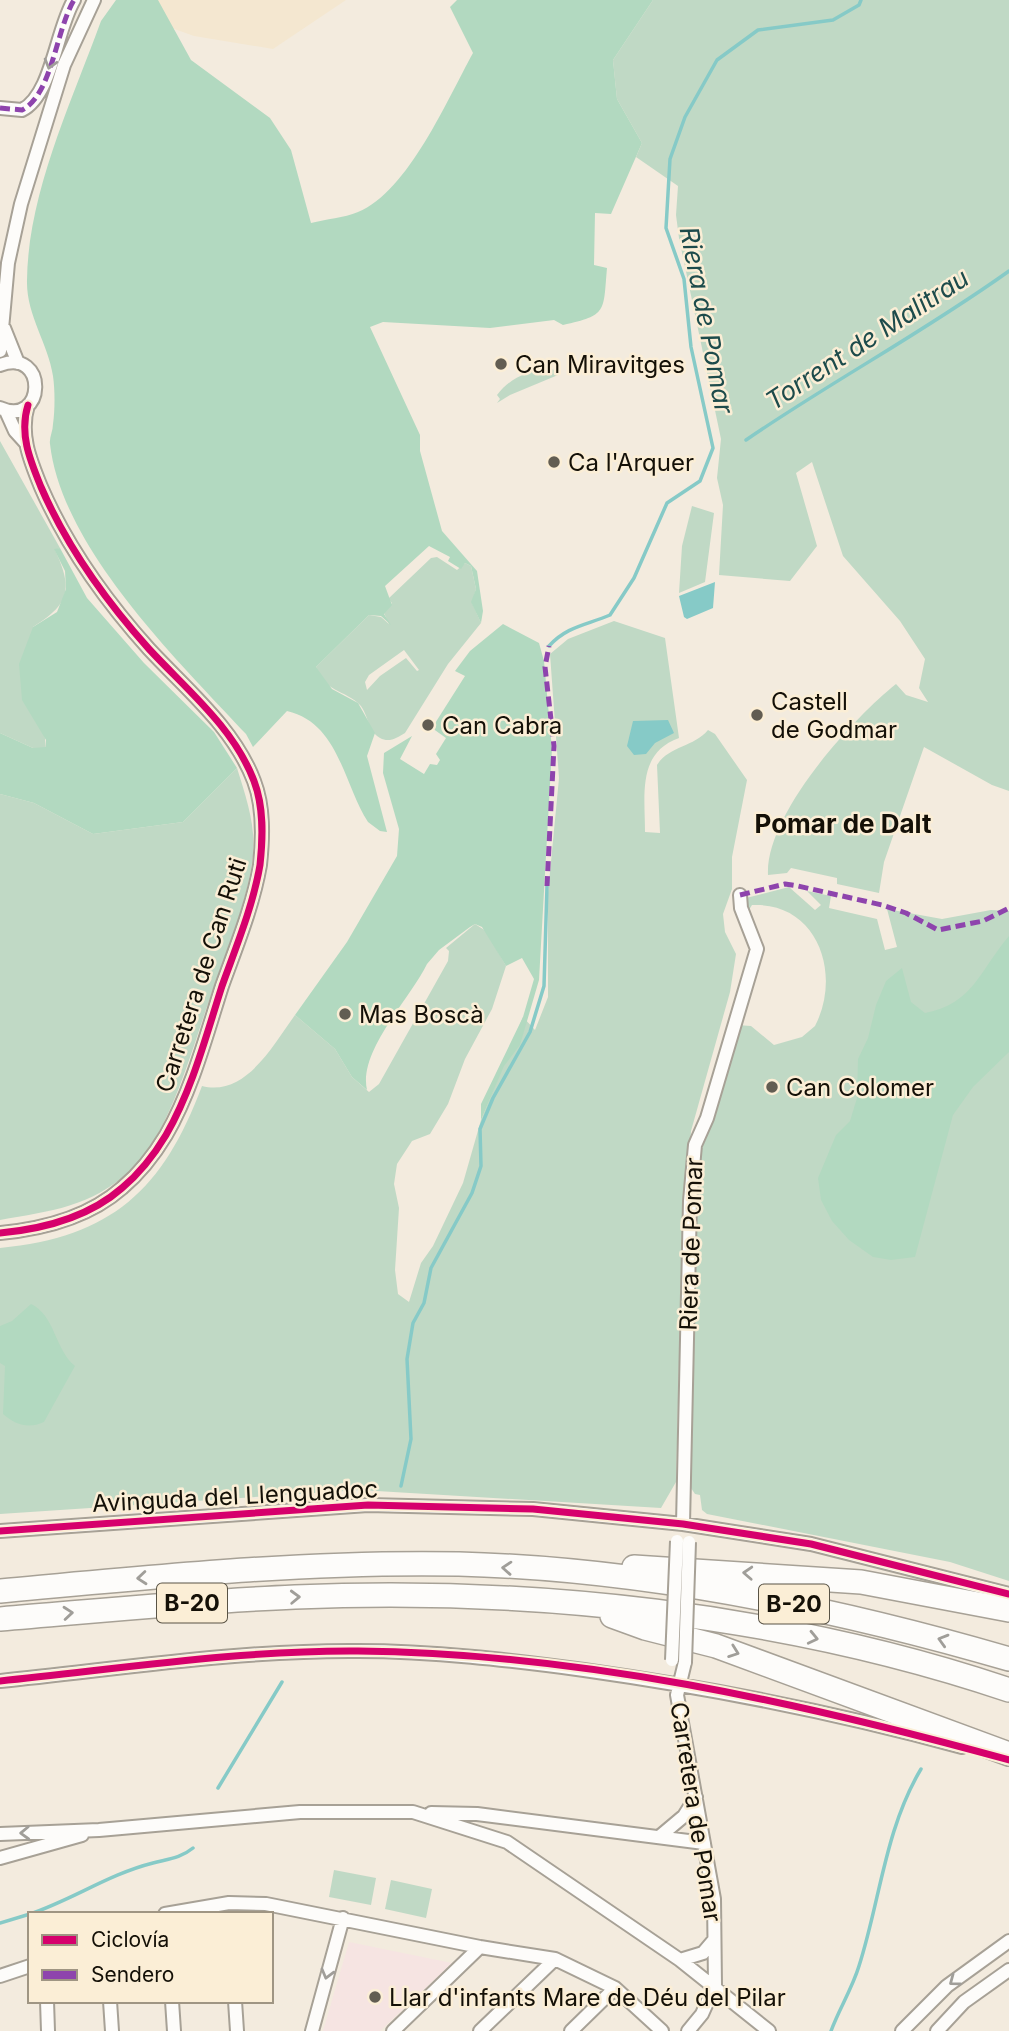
<svg xmlns="http://www.w3.org/2000/svg" width="1009" height="2031" font-family="Inter,sans-serif">
	<rect width="100%" height="100%" fill="#f3ebde"/>
	<path fill="#f4e7d0" d="M155 0H346L273 49 194 36 166 26Z"/>
	<path fill="#f6e4e2" d="M349 1942 452 1963 380 2031H323Z"/>
	<path fill="#c0d9c5" fill-rule="evenodd" d="M653 0H1009V791L992 785 924 747 884 862 879 893 837 884V878L791 868 787 873 768 875C765 815 851 720 896 684L906 695 928 702 919 688 925 659 900 621 843 556 812 462 796 473 817 546 790 581 719 575 723 505 717 478 721 439 679 238 676 215 678 186 636 157 642 143 617 99 613 60Z
		M548 369 556 370 558 375 510 395 497 403 500 399 497 395C510 378 527 371 548 369Z
		M0 441 60 548 55 550C73 589 70 604 33 627L46 748H33L0 733Z
		M692 506 714 513 705 582 679 593 682 546Z
		M437 557 457 570 465 563 471 566 476 589 472 603 481 623 448 664 405 733C397 738 389 743 380 738 368 731 368 714 360 705 347 691 321 690 316 667L369 615 381 617 389 624 384 613 392 603 388 599 431 558ZM404 650 419 670 417 671 406 658 380 676 367 690 365 682 369 675Z
		M614 621 665 638 679 738C637 753 645 795 645 832L660 833 657 765C669 746 694 747 708 730L715 734 747 780 732 857V889L723 914 725 932 736 954 730 992 691 1131 681 1283 676 1482 661 1508 360 1490 0 1514V1248C112 1237 163 1190 202 1086 246 1097 273 1045 295 1015L335 1049 352 1077 369 1092 379 1084 448 961 449 951 446 948 475 924 486 931 506 966 492 1009 465 1059 448 1104 430 1134 412 1141 397 1164 394 1184 399 1208 395 1270 398 1294 409 1302 421 1263 433 1246 463 1183 481 1120 523 1017 535 1030 548 997V893L559 778 550 654 568 639Z
		M237 768C246 797 256 825 253 856 247 905 226 951 210 998 193 1046 169 1136 131 1170 91 1207 51 1211 0 1220V794L34 803 93 834 183 822Z
		M789 887 815 910 821 905 807 891 831 896 829 908 877 919 885 950 897 947 887 909 942 919 991 910 1009 911V1581L950 1562 707 1514 702 1510 700 1495 695 1494 691 1488 692 1288 698 1156 706 1139 737 1025 751 1026 774 1045 802 1037 815 1026C842 974 818 902 752 905L747 913 746 898Z
		M334 1870 376 1878 371 1905 329 1897Z
		M391 1880 432 1889 426 1918 385 1909Z"/>
	<path fill="#b2d9c0" d="M116 0H158L191 60 270 118 291 150 311 223C326 219 344 218 358 212 408 192 448 98 473 53L450 7 457 0H653L613 60 617 99 642 143 611 214 595 213 594 265 607 268C603 312 608 315 563 325L554 320 490 328 383 322 370 327 420 435V451L442 531 477 571 483 611 481 623 471 602 476 589 471 566 465 563 461 569 448 561 450 557 429 546 385 586 392 605 384 614 391 625 381 616 369 615 316 667 332 689 358 703 375 733 367 756 387 832 380 831 368 822C343 783 339 723 287 711L253 747 246 734C177 660 62 548 50 444 49 438 53 431 53 424 55 410 55 390 53 376 48 343 26 315 27 280 28 193 72 101 101 21Z
		M60 548 87 598 144 663 214 732 237 768 183 822 93 834 34 803 0 794V733L33 748 46 747V740L22 700 19 664 33 627 57 612 66 589 65 571 54 549Z
		M503 624 539 643 544 661 552 749 539 980 520 1045 504 1066 481 1120V1104L523 1017 534 979 522 958 506 966 482 927 475 924 470 927 439 950 427 964C410 999 358 1051 367 1090L352 1077 335 1049 295 1015 347 942 397 856 399 829 383 773 384 753 412 736 400 759 424 774 430 764 437 765 440 760 436 754 446 738 432 728 465 676 455 671 470 651Z
		M1009 936V1052L973 1087 953 1115 915 1257 891 1260 873 1257 849 1240 832 1221 821 1200 818 1178 836 1135 850 1121 857 1098 858 1059 868 1038 876 1005 886 981 902 968 911 1002 925 1013C973 1004 980 970 1009 936Z
		M31 1304C55 1315 55 1350 75 1366L44 1422C29 1429 15 1425 3 1414L5 1366 0 1363V1326L12 1321Z"/>
	<path fill="#86cac7" d="M715 582 713 608 687 619 684 617 679 596Z
		M668 720 674 733 655 743 646 754 634 755 627 746 633 721Z"/>
	<g fill="none" stroke-linecap="round" stroke-linejoin="round">
		<path stroke="#86cac7" stroke-width="3.5" d="M746 440C832 381 924 332 1009 271
			M549 646C567 626 587 625 610 615L634 578 667 503 700 481 713 448 691 347 684 279 666 228 670 159 685 117 717 60 758 30 833 20 859 5 861 0
			M401 1486 411 1439 407 1359 413 1323 424 1303 431 1268 472 1193 481 1166 480 1129 493 1098 530 1032 544 986 547 886
			M218 1788 282 1682
			M30 1914C72 1900 109 1874 153 1863 168 1859 181 1858 193 1848
			M0 1923 30 1914
			M831 2031C839 2009 852 1989 859 1966 880 1901 885 1829 921 1769"/>
		<g stroke="#a7a196" stroke-width="16">
			<path id="street" d="M0 108 22 110C52 95 56 30 74 0
				M4 328 18 363
				M0 351 8 263 21 204 64 65 94 0
				M0 365C48 347 46 428 0 408
				M6 411 15 431 25 442
				M0 1233C43 1229 89 1217 122 1188 140 1173 154 1155 166 1135 192 1090 206 1036 222 986 236 947 253 906 260 865 263 837 264 807 254 781 234 728 187 690 149 649 105 600 67 547 41 487 30 460 19 434 28 405
				M683 1524 690 1201 695 1145 707 1118 757 949 741 908 740 895
				M0 1531 368 1505 533 1509 683 1524 811 1544 1009 1594
				M685 1662 677 1695 714 1899 715 1985 702 2014 688 2031
				M0 1681C119 1669 238 1650 358 1651 433 1651 509 1660 584 1670 711 1688 838 1713 962 1747
				M431 1813 477 1814 704 1843
				M0 1834 99 1830 300 1812H413L507 1842 680 1960 769 2031
				M659 1837 684 1816 696 1797
				M0 1858 82 1835
				M165 1914 229 1903 266 1904 480 1947 555 1959 615 1988 662 2031
				M680 1960 703 1953 714 1940
				M0 1976 30 1966
				M47 2001 48 2031
				M110 2001 112 2031
				M172 2001 174 2031
				M235 2001 237 2031
				M312 2031 343 1918
				M393 2031 480 1947
				M480 2031 555 1959
				M571 2031 615 1988
				M902 2031 947 1986 1009 1941
				M937 2031 964 2002 1009 1970"/>
		</g>
		<g stroke="#a7a196" stroke-width="26">
			<path id="highway" d="M634 1567 861 1582 1009 1610
				M0 1591C152 1577 305 1561 459 1564 645 1569 831 1607 1009 1659
				M612 1616 645 1628 716 1646 1009 1754
				M0 1619C98 1611 196 1601 295 1597 531 1587 784 1614 1009 1690"/>
		</g>
		<use href="#street" stroke="#fdfcfa" stroke-width="12"/>
		<use href="#highway" stroke="#fdfcfa" stroke-width="23"/>
		<g stroke="#a7a196" stroke-width="16" stroke-linecap="butt">
			<path id="street-bridge" d="M672 1660 677 1541
				M685 1662 689 1542"/>
		</g>
		<use href="#street-bridge" stroke="#fdfcfa" stroke-width="12"/>
		<path stroke="#8e44ad" stroke-width="5" stroke-dasharray="10 5" stroke-linecap="butt" d="M0 108 22 110C52 95 56 30 74 0
			M547 886 554 746 545 667 549 646
			M740 895 785 884 798 886 882 905 906 913 938 930 983 921 1009 908"/>
		<g stroke="#fbeed6" stroke-width="11">
			<path id="cycleway" d="M0 1233C43 1229 89 1217 122 1188 140 1173 154 1155 166 1135 192 1090 206 1036 222 986 236 947 253 906 260 865 263 837 264 807 254 781 234 728 187 690 149 649 105 600 67 547 41 487 30 460 19 434 28 405
				M0 1531 368 1505 533 1509 683 1524 811 1544 1009 1594
				M0 1681C119 1669 239 1650 358 1651 578 1653 799 1702 1009 1760"/>
		</g>
		<use href="#cycleway" stroke="#d6006c" stroke-width="7"/>
	</g>
	<defs><path id="oneway-chevron" d="M-2-3.5L2.5 0L-2 3.5" fill="none" stroke-width="1.6" stroke-linecap="round" stroke-linejoin="round" transform="scale(1.75)"/></defs>
	<g stroke="#a09e99">
		<use href="#oneway-chevron" transform="translate(50 64) rotate(106)"/>
		<use href="#oneway-chevron" transform="translate(507 1568) rotate(-176)"/>
		<use href="#oneway-chevron" transform="translate(748 1573) rotate(-177)"/>
		<use href="#oneway-chevron" transform="translate(142 1578) rotate(175)"/>
		<use href="#oneway-chevron" transform="translate(295 1597) rotate(-2)"/>
		<use href="#oneway-chevron" transform="translate(68 1613) rotate(-5)"/>
		<use href="#oneway-chevron" transform="translate(813 1638) rotate(13)"/>
		<use href="#oneway-chevron" transform="translate(943 1640) rotate(-164)"/>
		<use href="#oneway-chevron" transform="translate(734 1652) rotate(20)"/>
		<use href="#oneway-chevron" transform="translate(25 1833) rotate(178)"/>
		<use href="#oneway-chevron" transform="translate(327 1974) rotate(105)"/>
		<use href="#oneway-chevron" transform="translate(954 1981) rotate(143)"/>
	</g>
	<g fill="#625d52" stroke="#fbeed6" stroke-width="2.5">
		<circle cx="501" cy="364" r="7"/>
		<circle cx="554" cy="462" r="7"/>
		<circle cx="757" cy="715" r="7"/>
		<circle cx="428" cy="725" r="7"/>
		<circle cx="345" cy="1014" r="7"/>
		<circle cx="772" cy="1087" r="7"/>
		<circle cx="375" cy="1997" r="7"/>
	</g>
	<g text-anchor="middle" dominant-baseline="central" stroke-width="5" stroke-linejoin="round" paint-order="stroke">
		<g fill="#fbeed6" stroke="#595345" stroke-width="2">
			<rect x="157" y="1583.5" width="70" height="39" rx="5"/>
			<rect x="759" y="1584.5" width="70" height="39" rx="5"/>
		</g>
		<g font-size="23" font-weight="bold" fill="#141007">
			<text x="192" y="1603">B-20</text>
			<text x="794" y="1604">B-20</text>
		</g>
		<g font-size="24" fill="#141007" stroke="#fbeed6" text-anchor="start">
			<text x="515" y="364">Can Miravitges</text>
			<text x="568" y="462">Ca l'Arquer</text>
			<text x="771" y="701">Castell<tspan x="771" dy="28">de Godmar</tspan></text>
			<text x="442" y="725">Can Cabra</text>
			<text x="359" y="1014">Mas Boscà</text>
			<text x="786" y="1087">Can Colomer</text>
			<text x="389" y="1997">Llar d'infants Mare de Déu del Pilar</text>
		</g>
		<g font-size="24" fill="#141007" stroke="#fbeed6">
			<text transform="translate(201 975) rotate(-72)">Carretera de Can Ruti</text>
			<text transform="translate(691 1244) rotate(-88)">Riera de Pomar</text>
			<text transform="translate(235 1496) rotate(-3)">Avinguda del Llenguadoc</text>
			<text transform="translate(696 1812) rotate(81)">Carretera de Pomar</text>
		</g>
		<g font-size="26" font-style="italic" fill="#1d4b4b" stroke="#fbeed6">
			<text transform="translate(707 320) rotate(79)">Riera de Pomar</text>
			<text transform="translate(867 339) rotate(-33)">Torrent de Malitrau</text>
		</g>
		<g font-size="26" font-weight="bold" fill="#141007" stroke="#fbeed6">
			<text x="843" y="823">Pomar de Dalt</text>
		</g>
	</g>
	<rect x="28" y="1912" width="245" height="91" fill="#fbeed6" stroke="#9f9583" stroke-width="2"/>
	<rect x="42" y="1935" width="35" height="10" fill="#d6006c" stroke="#9f9583" stroke-width="2"/>
	<text x="91" y="1947" font-size="21" fill="#141007">Ciclovía</text>
	<rect x="42" y="1970" width="35" height="10" fill="#8e44ad" stroke="#9f9583" stroke-width="2"/>
	<text x="91" y="1982" font-size="21" fill="#141007">Sendero</text>
</svg>
